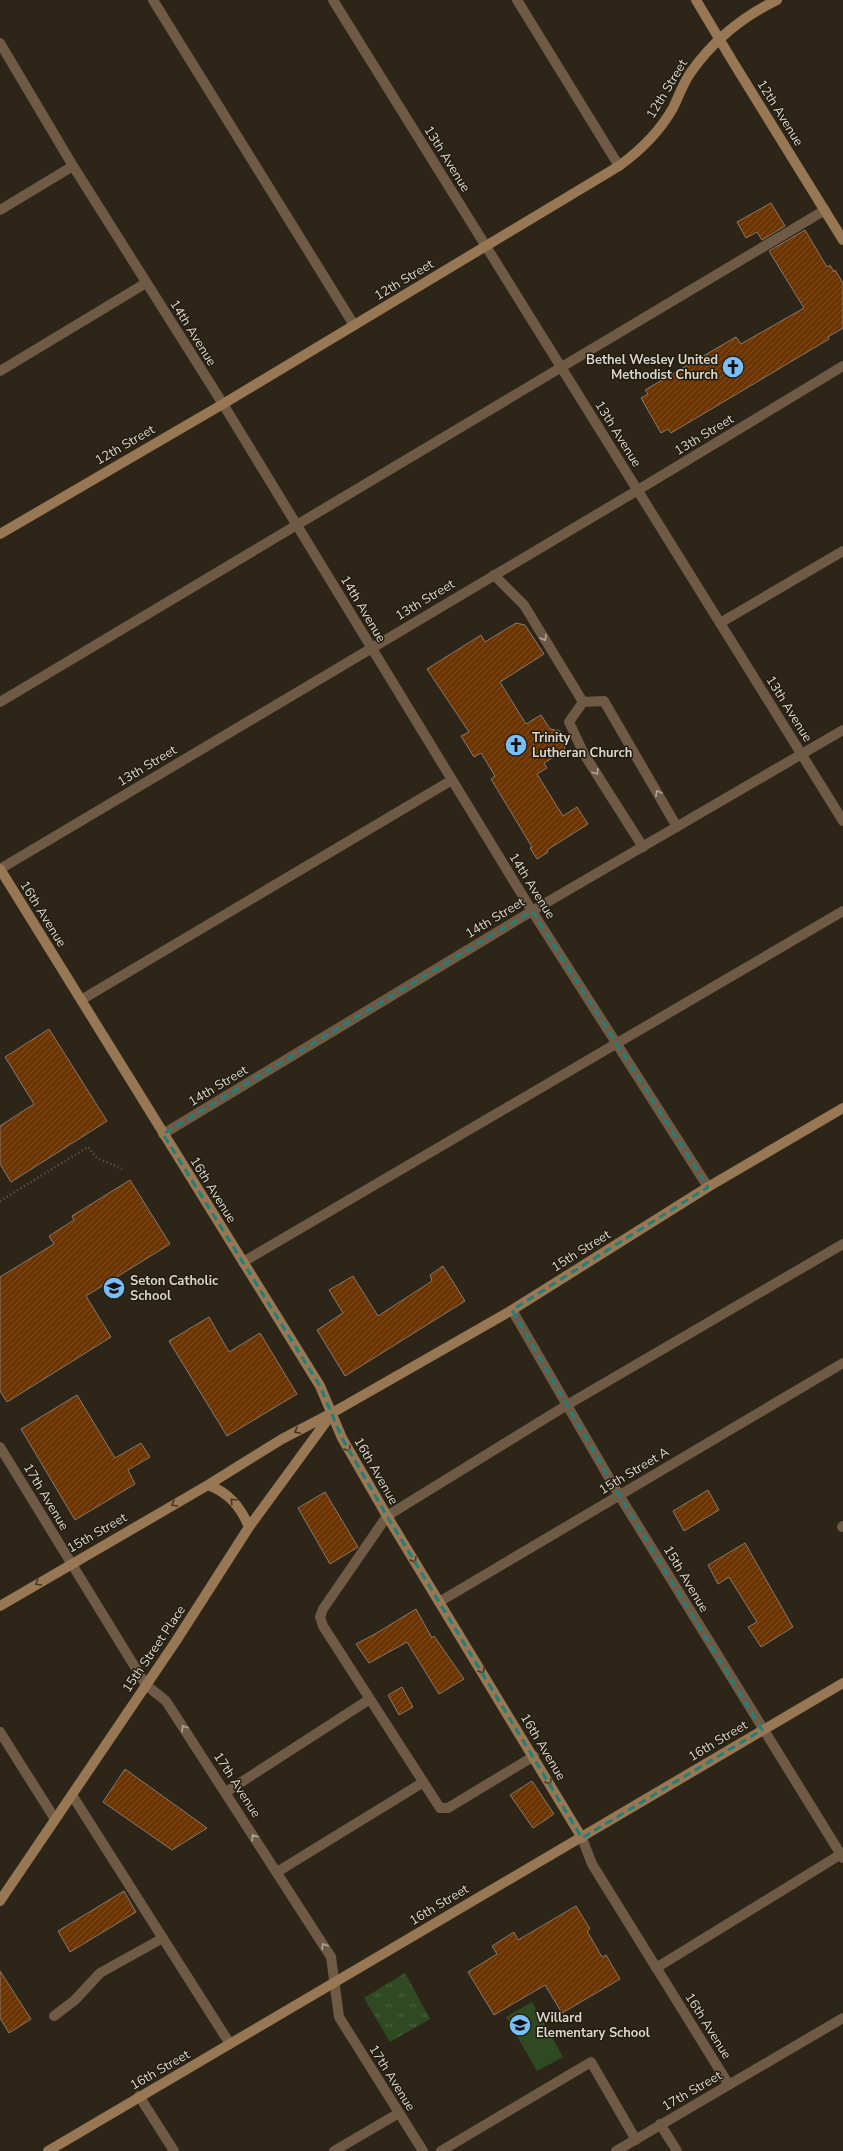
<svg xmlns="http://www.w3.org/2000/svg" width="843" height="2151" font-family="'Nunito Sans',sans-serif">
	<defs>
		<pattern id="park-tufts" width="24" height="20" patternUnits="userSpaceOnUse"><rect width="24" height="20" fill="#2f4a22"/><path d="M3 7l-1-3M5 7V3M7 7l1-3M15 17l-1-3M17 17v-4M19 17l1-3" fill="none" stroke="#4d6341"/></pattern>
		<pattern id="building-hatch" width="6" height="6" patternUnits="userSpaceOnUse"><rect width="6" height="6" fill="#6a3502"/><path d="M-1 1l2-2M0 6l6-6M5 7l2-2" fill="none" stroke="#7f5226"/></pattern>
	</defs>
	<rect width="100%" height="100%" fill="#2d2618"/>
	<path fill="#2f4a22" d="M532 2002 563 2057 537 2071 506 2017Z"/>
	<path fill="url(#park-tufts)" d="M405 1973 430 2019 390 2042 364 1998Z"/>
	<path fill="url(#building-hatch)" stroke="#88786d" d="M771 203 785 226 762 240 757 232 746 238 737 222Z
		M805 230 827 267 830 265 834 272 835 270 843 283V328L828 337 829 339 671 433 668 429 661 433 641 398 648 394 645 390 736 337 741 344 804 308 769 251Z
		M516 623 525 625 544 654 500 682 526 724 541 715 550 729 560 731 566 740 564 751 544 763 547 768 537 774 563 816 577 807 588 824 547 850 548 852 537 859 530 848 532 847 491 779 495 776 481 753 474 757 461 736 469 732 427 669 481 635 485 642Z
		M49 1029 107 1121 11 1182 0 1164V1126L34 1104 5 1057Z
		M130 1180 170 1244 86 1296 111 1337 7 1402 0 1391V1277L54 1244 49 1236 74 1220 72 1216Z
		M443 1266 465 1301 345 1376 317 1330 343 1313 329 1290 353 1276 378 1316 432 1281 430 1275Z
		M209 1317 229 1352 260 1333 297 1394 227 1436 169 1341Z
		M77 1395 115 1458 141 1443 150 1457 128 1470 135 1484 75 1520 21 1429Z
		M708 1490 719 1510 684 1531 673 1511Z
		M325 1492 358 1547 330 1564 298 1508Z
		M745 1543 793 1627 761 1647 748 1627 757 1622 729 1577 718 1584 708 1565Z
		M416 1609 432 1638 434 1636 464 1679 439 1694 407 1642 369 1663 356 1644 375 1634Z
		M402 1687 413 1707 399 1715 388 1695Z
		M125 1769 207 1828 172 1850 103 1802Z
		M532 1781 554 1814 533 1828 510 1795Z
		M124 1891 136 1912 70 1952 58 1931Z
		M576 1906 590 1929 587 1931 602 1957 606 1955 620 1979 562 2013 545 1985 494 2015 468 1972 497 1954 492 1946 514 1932 518 1940Z
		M0 1971 31 2019 9 2033 0 2018Z"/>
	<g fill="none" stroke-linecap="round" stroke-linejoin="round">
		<path stroke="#645e52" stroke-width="2.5" stroke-dasharray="1 3" stroke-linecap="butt" d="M0 1201 88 1147 97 1158 122 1169"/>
		<path stroke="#6f5b45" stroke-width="10" d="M153 0 354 325
			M517 0 619 166
			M0 371 146 283
			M494 575 524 605 583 702
			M720 623 843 551
			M0 702 825 210
			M583 702 569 722 584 754 643 847
			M583 702 604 701 677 827
			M81 1000 452 780
			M243 1262 843 911
			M842 1527 843 1526
			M0 1732 55 1819
			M534 1756 448 1808H440L323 1626 320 1617 323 1609 387 1516 567 1405 843 1244
			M226 1792 370 1699
			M72 1795 230 2044
			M277 1872 422 1783
			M656 1968 843 1853
			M54 2016 75 2000 100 1973 163 1938
			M334 2151 399 2113
			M441 2151 591 2062 636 2140"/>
		<path stroke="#6f5b45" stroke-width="10" d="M333 0 843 821
			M0 43 73 166 223 404 532 911 708 1187
			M0 210 73 166
			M0 869 638 490 843 366
			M163 1134 532 911 843 730
			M512 1310 619 1495 843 1858
			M0 1447 146 1685 166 1701 331 1957 339 2017 423 2151
			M439 1602 843 1363
			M582 1838 592 1864 729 2085
			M139 2096 174 2151
			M660 2124 677 2151
			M616 2151 843 2018"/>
		<path stroke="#977754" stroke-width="10" d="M696 0 733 62 843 240
			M0 534 223 404 619 166C641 150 660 131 673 108 679 96 683 83 691 72 713 41 742 17 777 0
			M0 869 320 1386 342 1438 387 1516 582 1838
			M208 1485C229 1493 240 1506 249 1527
			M0 1606 208 1485 282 1439 332 1413 512 1310 708 1187 843 1108
			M0 1901 176 1641 249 1527 331 1415
			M48 2151 843 1683"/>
	</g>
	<defs><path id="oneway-chevron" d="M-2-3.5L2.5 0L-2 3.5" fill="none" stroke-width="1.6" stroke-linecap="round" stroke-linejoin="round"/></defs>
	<g stroke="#afa597">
		<use href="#oneway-chevron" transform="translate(544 638) rotate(59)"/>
		<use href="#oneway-chevron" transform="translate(596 772) rotate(58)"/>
		<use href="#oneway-chevron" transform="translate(658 793) rotate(-120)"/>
		<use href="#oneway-chevron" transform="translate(184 1728) rotate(-123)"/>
		<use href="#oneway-chevron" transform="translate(254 1837) rotate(-123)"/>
		<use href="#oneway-chevron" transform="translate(324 1946) rotate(-122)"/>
	</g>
	<g stroke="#463824">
		<use href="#oneway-chevron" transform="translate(297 1431) rotate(153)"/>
		<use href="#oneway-chevron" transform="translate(348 1449) rotate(60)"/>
		<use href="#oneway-chevron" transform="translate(233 1501) rotate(-134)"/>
		<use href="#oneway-chevron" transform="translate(174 1504) rotate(150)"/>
		<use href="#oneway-chevron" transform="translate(414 1560) rotate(59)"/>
		<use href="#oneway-chevron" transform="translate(38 1583) rotate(149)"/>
		<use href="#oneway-chevron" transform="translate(482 1671) rotate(59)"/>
		<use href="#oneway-chevron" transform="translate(549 1782) rotate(59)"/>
	</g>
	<path fill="none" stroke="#238078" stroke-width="3" stroke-dasharray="8 5" stroke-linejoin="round" d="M532 911 708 1187 512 1310 619 1495 762 1730 582 1838 387 1516 342 1438 320 1386 163 1134Z"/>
	<defs>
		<g id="church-disc" transform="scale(1.15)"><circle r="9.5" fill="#7abef8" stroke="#231d0f"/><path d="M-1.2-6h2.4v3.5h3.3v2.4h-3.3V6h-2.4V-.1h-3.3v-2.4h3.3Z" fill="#111"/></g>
		<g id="school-disc" transform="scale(1.15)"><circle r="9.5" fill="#7abef8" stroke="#231d0f"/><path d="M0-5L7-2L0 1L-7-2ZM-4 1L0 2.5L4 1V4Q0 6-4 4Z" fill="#111"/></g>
	</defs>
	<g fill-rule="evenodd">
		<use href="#church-disc" x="733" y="367"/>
		<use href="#church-disc" x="516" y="745"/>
		<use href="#school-disc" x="114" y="1288"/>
		<use href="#school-disc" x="520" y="2025"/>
	</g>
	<g text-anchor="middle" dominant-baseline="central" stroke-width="3" stroke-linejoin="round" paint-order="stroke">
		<g font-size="13" fill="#dad6cd" stroke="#231d0f">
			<text transform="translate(667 89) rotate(-59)">12th Street</text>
			<text transform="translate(780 113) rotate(58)">12th Avenue</text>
			<text transform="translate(447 159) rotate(58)">13th Avenue</text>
			<text transform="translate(404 280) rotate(-31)">12th Street</text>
			<text transform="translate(193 333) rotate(58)">14th Avenue</text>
			<text transform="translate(618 434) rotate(58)">13th Avenue</text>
			<text transform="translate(704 435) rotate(-31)">13th Street</text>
			<text transform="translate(125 445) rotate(-30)">12th Street</text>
			<text transform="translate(425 600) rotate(-31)">13th Street</text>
			<text transform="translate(363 609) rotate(59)">14th Avenue</text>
			<text transform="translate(789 709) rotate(58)">13th Avenue</text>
			<text transform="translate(147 766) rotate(-31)">13th Street</text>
			<text transform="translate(532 886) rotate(58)">14th Avenue</text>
			<text transform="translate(43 914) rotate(58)">16th Avenue</text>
			<text transform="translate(495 918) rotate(-31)">14th Street</text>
			<text transform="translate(218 1086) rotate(-31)">14th Street</text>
			<text transform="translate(213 1190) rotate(58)">16th Avenue</text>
			<text transform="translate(581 1251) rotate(-32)">15th Street</text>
			<text transform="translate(376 1471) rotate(60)">16th Avenue</text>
			<text transform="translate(634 1471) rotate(-31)">15th Street A</text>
			<text transform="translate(46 1497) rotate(59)">17th Avenue</text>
			<text transform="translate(97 1533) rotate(-30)">15th Street</text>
			<text transform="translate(686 1579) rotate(59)">15th Avenue</text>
			<text transform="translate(154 1649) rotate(-56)">15th Street Place</text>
			<text transform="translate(718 1741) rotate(-31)">16th Street</text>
			<text transform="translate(543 1747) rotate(59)">16th Avenue</text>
			<text transform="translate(237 1785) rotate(57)">17th Avenue</text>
			<text transform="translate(439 1905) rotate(-31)">16th Street</text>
			<text transform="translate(708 2026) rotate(58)">16th Avenue</text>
			<text transform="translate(160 2070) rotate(-30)">16th Street</text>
			<text transform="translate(392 2078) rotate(58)">17th Avenue</text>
			<text transform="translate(692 2091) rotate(-30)">17th Street</text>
		</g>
		<g font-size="13" font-weight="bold" fill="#dad6cd" stroke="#231d0f" text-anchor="start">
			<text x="718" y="360" text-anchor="end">Bethel Wesley United<tspan x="718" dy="15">Methodist Church</tspan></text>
			<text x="532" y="738">Trinity<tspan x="532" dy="15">Lutheran Church</tspan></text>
			<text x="130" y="1281">Seton Catholic<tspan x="130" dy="15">School</tspan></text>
			<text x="536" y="2018">Willard<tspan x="536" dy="15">Elementary School</tspan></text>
		</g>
	</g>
</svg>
